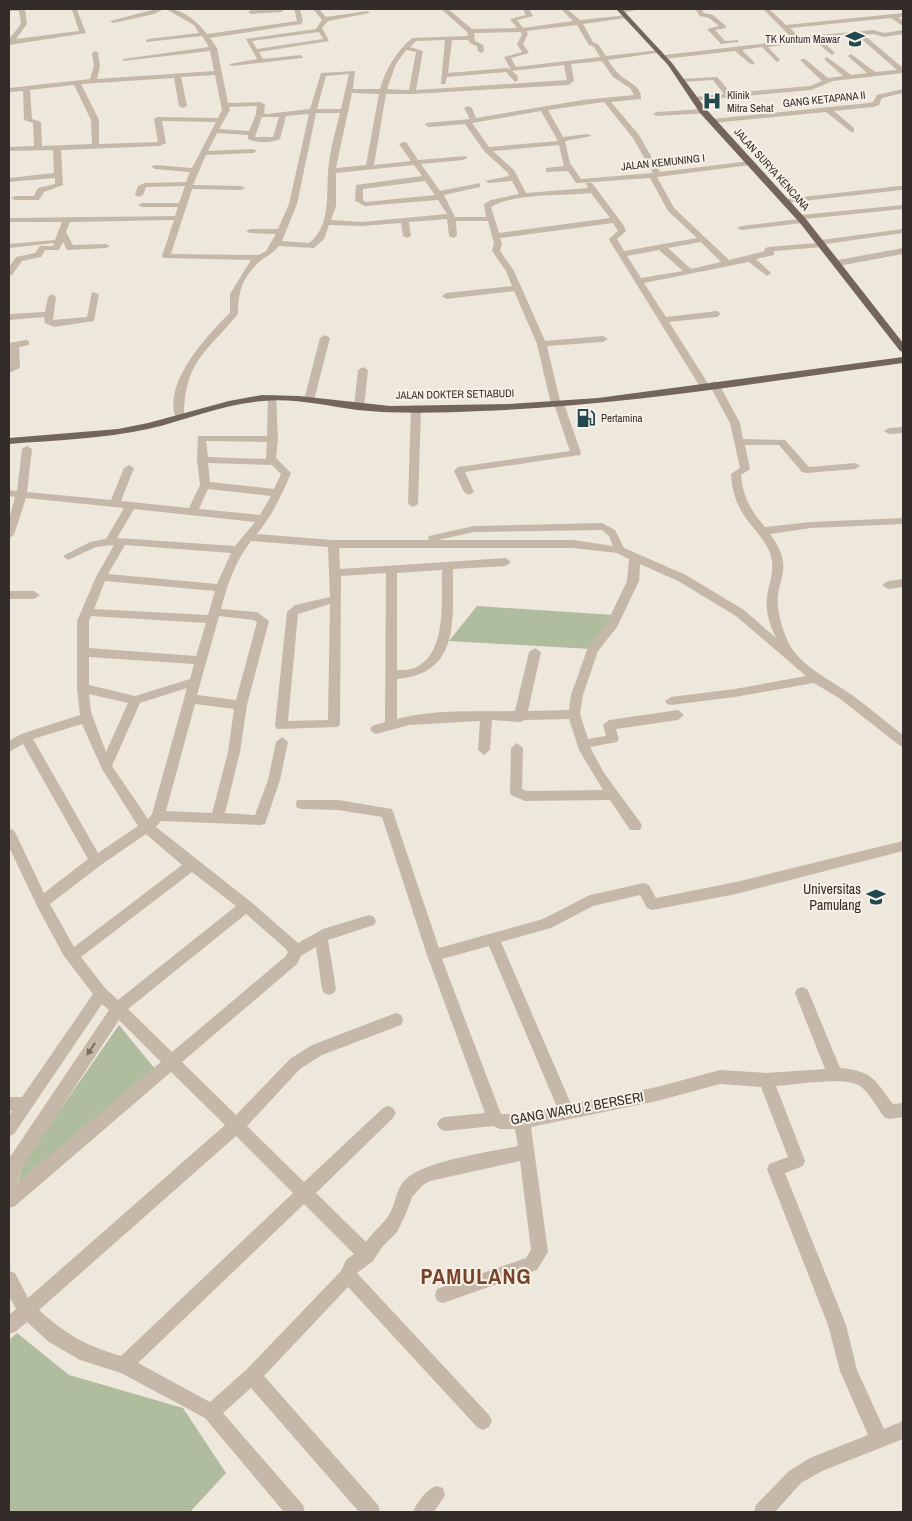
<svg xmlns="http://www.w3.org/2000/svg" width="912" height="1521" font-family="'Archivo Narrow',sans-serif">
	<rect width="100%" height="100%" fill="#eee7db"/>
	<path fill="#afbc9d" d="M477 606 614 615 591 649 449 641Z
		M119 1025 155 1069 15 1191 25 1160Z
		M17 1333 69 1375 183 1408 226 1473 190 1512H9V1340Z"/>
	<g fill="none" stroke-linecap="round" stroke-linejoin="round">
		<path fill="#c5b8a9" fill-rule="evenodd" d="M9 9H25L27 24 16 39 79 31 72 9 77 10 86 33 9 45V39L21 24 19 11H9Z
			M156 9H164L154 14 113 23 110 21Z
			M166 9C182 8 198 22 207 34L297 21 294 9H300L303 21 301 24 210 38 217 48 228 103 261 102 265 105 264 113 266 114 310 109 321 73 355 71 353 89H380C386 68 396 52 412 38L468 36 467 32 441 9H448L472 29 517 28 510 19 526 15 523 9H529L533 16 517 20 523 28 573 21 561 9H567L580 20 628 15 626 18 583 24 593 42 598 44 606 56 660 50 663 52 608 60C611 65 614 69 618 73 626 82 642 85 641 99L611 102 639 135 660 172 750 161 754 163 750 165 657 177 674 208 729 260 765 251 764 249 768 247 818 243 821 240 903 229V233L826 244V247H823L774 251V255L756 259 771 273 767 276 749 262 644 283 666 317 717 311 721 314 717 317 669 322 709 385 704 388 699 385 611 243 609 239 618 231 613 223 500 238 502 243 500 251 514 271 545 341 603 336 608 339 603 342 547 346 560 401 564 404 581 453 580 455 465 472 474 492 469 495 464 492 454 471 458 467 570 451 555 407 551 404 537 344 514 291 446 299 442 296 446 293 512 286 506 271 492 251 494 243 488 221H456L457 236 453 238 449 236 447 219 409 222 411 236 407 238 403 236 401 223 362 226 329 225 324 239 314 248 279 246C271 256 261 258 255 266 241 281 238 295 238 314 207 352 185 360 184 416L182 418H176C162 384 207 335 230 313V294L251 260 163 258 162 256 174 220 70 222 66 232 73 245 106 244 110 246 106 248 70 250H67L63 242 59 250H45L41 257 22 261 12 275H9V267L16 257 35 253 40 246H53L54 243 9 248V244L55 240 62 222H9V218L175 216 178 207H142L138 205 142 203H179L185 186 146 187 143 195 139 197 135 195 138 186 145 183 186 182 190 172 155 169 151 167 155 165 192 168 216 122 162 121 166 143 160 146 61 150 63 185 44 192 39 200H15L11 198 15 196H34L38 188 55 184V178L9 182V178L54 173 53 150 9 151V147L34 146 33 123 24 120 23 91 9 92V88L90 79 94 66 92 53 95 51 98 53 100 66 97 79 214 71 210 51 123 61V59L209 47 202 36 146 42V40L148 39 199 33 194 25ZM577 25 589 45 594 47 600 57 516 67 511 58 529 53 523 44 528 34 526 31ZM520 32 522 34 517 44 522 52 504 57 511 70 507 68 448 73 452 40H468L470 43 477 46 478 51 481 53 484 51 483 45 475 41 474 33ZM445 40 441 84H445L447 77 506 72 515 82 518 80 517 75 512 71 564 65 567 80 416 90 423 51 410 47 416 41ZM406 50 416 52 409 90 387 89 396 64ZM602 61 613 77 630 88 634 95 583 100 476 118 472 108 468 106 464 108 470 119 426 123 425 125 429 127 465 124 484 151 508 173 509 176 485 181 489 183 512 181 519 194 491 200 484 204 486 217H455L444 195 480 187V183L440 191 421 164 463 160 467 158 466 156 418 160 406 142H403L399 144 411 161 374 165 386 94H412L568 85 574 81 571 64ZM349 74 341 109H317L326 76ZM215 75 222 110 218 118 158 117 154 119 158 142 99 144V120L81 84 174 78 179 106 183 108 187 106 181 77ZM74 85 91 120 92 144 42 146 41 122 32 119 30 90ZM352 93 379 94 366 165 336 168ZM604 102 633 138 653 173 581 179 570 163 565 141 592 136 588 134 563 137 548 110ZM257 106 256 114 249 131 219 129 230 110 229 107ZM541 111 558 141 489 147 472 123ZM316 113H340C336 130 331 146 329 163 325 189 333 225 309 243L282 241 297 204ZM309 114 289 204 278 229H250L246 231 250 233 276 234 266 251 259 255 171 254 192 189 241 190 245 188 241 186 193 185 206 155 253 153 257 151 253 149 208 151 217 133 248 135V139C255 143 273 143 280 139L286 116ZM262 117H279L273 137H255ZM559 145 564 166 546 168V172L568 171 576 183H579L650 178 668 211 697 238 624 251 617 239 626 231 624 226 592 183H586L588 188 526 193 514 170 493 151ZM414 165 422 176 356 185 355 201 365 206 438 200 447 214 362 222 331 220 336 206V173ZM425 181 435 195 366 202 363 200V189ZM591 193 610 218 499 233 491 207C513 193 564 196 591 193ZM701 242 721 262 691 269 668 248ZM659 250 683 271 641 278 627 256Z
			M284 9 282 12 251 14 248 12 251 10Z
			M313 9H319L326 17 367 11 370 13 328 21 322 28 329 41 259 52 263 59 300 55 303 57 302 58 232 66 229 64 257 59 246 39 316 29 322 20ZM319 32 323 39 257 49 252 41Z
			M624 9H641L621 13 618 11Z
			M695 9H701L704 13 713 15 726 26V28L715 30 725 41 738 40V42L721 44 707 29 719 26 709 18 700 16Z
			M763 9H769L786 25 903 13V17H898L903 21V26L891 18 790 28 799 37 873 30 884 33 903 30V34L884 37 873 34 864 35 903 68V73L833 81 811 90 691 101V97H694L724 94 713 80 681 82 678 80 679 79 717 77 731 93 810 86 822 81 801 61V59H805L828 78 843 76 825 60V58L827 57 851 75 867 73 849 57 848 56 851 54 875 72 897 70 857 35 820 39 834 52V54L832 55 815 41 768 47 780 60 777 62 762 47 742 50 755 63 752 65 735 51 664 59 661 57 664 55 794 40Z
			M903 89V93L882 98 879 105 873 107 834 111 854 128V132H851L826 112 712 123 708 121 712 119 869 103 873 102 877 95Z
			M703 109 707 111 706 113 657 116 653 114 657 112Z
			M899 186H902V190L785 203 781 201 785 199Z
			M903 205V209L805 219 807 221 803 223 741 230 737 228 741 226 799 219 796 217 800 215Z
			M903 248V254L838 266 834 263 838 260Z
			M92 292 99 294 94 321 54 327 45 323 44 317 9 320V314L45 312 48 297 52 294 56 297 53 320 87 317Z
			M325 335 330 338 314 400 312 402H306L304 400 320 338Z
			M26 340 29 341V345L19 347 20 368 9 373V343Z
			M363 367 368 370 364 407 359 410 354 407 358 370Z
			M714 381 719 384 740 423 743 439 785 440 809 467 855 463 860 466 855 469 806 473 802 472 779 445H745L750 469 741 475C743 497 751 511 765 527L811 522 903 518V524L811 528 770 534C798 572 772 579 779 613 781 626 788 646 797 655 810 670 829 680 846 691 866 704 884 721 903 735V747L899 745 839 698 814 683 735 697 671 705 667 704 665 701 671 697 735 689 806 676 736 616 678 581 640 564 639 581 617 627 598 651 583 695 580 714 588 739 606 736 603 725 609 720 678 710 684 715 678 720 616 729 619 739 617 742 590 747 604 773 640 822 642 826 640 830H630L610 800 525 801 511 795 510 791 511 748 517 743 523 748 522 789 527 791 603 790 579 750 569 719 525 720 520 722 492 720 490 750 484 755 478 750 480 721 409 725 376 734 372 732 370 729 372 726 385 722 386 573 341 576 340 724 338 727 277 729 275 726 287 612 295 605 330 597 328 547 251 541C236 560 227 585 221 609L257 612 269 621 247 705 240 752 225 813 255 815 268 780 276 742 282 737 288 742 280 780 265 824 260 825 161 821 156 827 251 902 298 943 323 929 369 915 374 917 376 921 374 925 328 940 336 989 334 993 329 995 324 993 322 989 316 947 301 956 297 964 182 1062 236 1115 290 1059 312 1045 396 1013 401 1015 403 1020 401 1025 322 1055 300 1069 247 1126 304 1182 383 1108 388 1106 393 1108 396 1113 393 1118 316 1193 366 1242C373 1231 384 1224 390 1213 396 1202 396 1190 404 1181 422 1161 490 1152 518 1146L515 1129H500L493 1126 445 1131 440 1129 437 1124 440 1119 445 1117 485 1113 427 955 382 817 338 810 302 809 297 808 296 804 297 800H338L392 809 439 948 543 919 590 895 644 883 649 885 656 898 736 882 903 841V851L736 894 652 910 647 908 640 895 593 906 551 928 501 942 571 1104 657 1087 720 1070 766 1073 825 1069 795 993 797 989 802 987 807 989 809 993 840 1068C873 1071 874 1079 893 1104L903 1103V1117L889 1119 884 1117C877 1108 870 1093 860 1086 845 1076 795 1085 776 1086L805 1161 803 1166 785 1173 846 1325 857 1370 884 1429 903 1421V1439L822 1471 801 1483 775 1512H754L756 1505 789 1471 810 1458 868 1435 840 1371 828 1325 767 1169 769 1164 788 1157 761 1087 720 1084 657 1101 531 1127 548 1252 537 1270 443 1303 437 1301 435 1295 437 1289 526 1258 531 1250 520 1161 430 1181 423 1185 412 1197 405 1216 397 1232 383 1246 373 1261 357 1273 489 1415 492 1421 489 1427 483 1430 477 1427 348 1287 264 1376 378 1505 380 1512H359L251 1388 223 1413 303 1505 305 1512H284L205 1418 121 1373 80 1360 49 1342 27 1322 15 1332 9 1334V1315L16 1309 9 1296V1271L15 1273 28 1298 225 1125 171 1072 15 1206 9 1208 10 1157 109 1010 102 1004 14 1134 9 1136V1116L12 1111H9V1097H22L93 994 64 956 38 908 9 847V829L14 830 44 893 88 859 23 744 9 752V741L21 734 80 715 77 688V621L96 577 114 545 96 547 68 560 63 556 90 542 106 539 124 508 26 498 14 535 9 538V519L15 497 9 496V490L17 491 22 449 27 446 32 449 27 492 111 500 124 468 129 465 134 468 121 501 189 508 200 485 197 460 198 436H267L268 397 270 395H276L278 439 276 458 291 473C282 495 272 515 257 534L333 540H429L428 538 429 536 474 526 602 523 615 530 624 548 686 575 744 610 776 638C770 625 765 612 767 597 769 582 775 571 771 556 766 540 754 530 745 517 736 504 732 490 731 474L740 468 730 423 709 384ZM206 441 267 442 266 459 208 457ZM208 463 272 465 281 474 274 489 210 482ZM208 489 271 496 260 515 199 509ZM134 509 255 522 235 546 117 538ZM602 530 609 536 613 546 573 540H438L474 532ZM125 545 231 553 217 584 108 574ZM339 548H573L617 553 629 559 627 581 606 625 587 650 571 695 569 710 528 711 541 652 535 648 529 652 515 711C477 712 435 709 397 719V679C462 673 452 618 453 569L506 566 511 562 506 558 340 569ZM442 570C441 597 447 648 420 665 413 670 405 670 397 670V573ZM105 581 215 591 208 615 94 609ZM330 604 328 720 288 721 298 614ZM91 616 206 623 196 656 89 648V621ZM219 616 254 620 257 622 236 700 197 695ZM89 657 194 664 190 679 135 696 89 685ZM187 688 152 814 148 819 112 766 140 703ZM89 694 128 703 106 752 91 712ZM195 704 234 709 228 752 212 813 166 811ZM82 724 102 769 138 826 98 853 33 739ZM146 834 182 865 74 947 50 904 101 865ZM192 872 236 906 118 1000 105 988 81 957ZM246 914 286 949 288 952 286 956 172 1052 128 1009ZM489 946 557 1107 522 1114H501L442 959ZM119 1020 161 1062 17 1183 23 1166ZM236 1136 293 1193 121 1356C85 1345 68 1336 39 1310ZM304 1204 354 1254 346 1260 341 1271 246 1370 210 1402 138 1363Z
			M416 405 421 408 418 504 413 507 408 504 411 408Z
			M903 427V433L889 434 884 431 889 428Z
			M903 579V587L888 589 882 585 888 581Z
			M9 591H34L40 595 34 599H9Z
			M436 1486 443 1488 445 1495 434 1512H413C417 1502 426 1490 436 1486Z"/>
		<path fill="#73655b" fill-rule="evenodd" d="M616 9H622L672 63 706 109 806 219 903 343V352L900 351 800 223 700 113 668 65Z
			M903 357V363C762 382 622 406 480 411 439 413 398 414 357 410 326 406 295 398 263 401 223 404 187 420 148 429 103 439 55 440 9 444V438L118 429 148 423 229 401 262 395 299 396 390 406 509 404 598 398Z"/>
	</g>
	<defs><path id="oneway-solid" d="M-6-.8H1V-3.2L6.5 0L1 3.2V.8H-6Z" transform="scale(1.25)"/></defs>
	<use fill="#756b62" href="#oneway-solid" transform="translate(91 1049) rotate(124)"/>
	<defs>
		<g id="school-bare" transform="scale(1.5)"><path d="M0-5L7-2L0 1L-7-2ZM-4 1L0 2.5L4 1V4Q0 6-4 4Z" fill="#22494f" stroke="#f7f1e7" stroke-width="2.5" paint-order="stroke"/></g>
		<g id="hospital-bare" transform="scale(1.5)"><path d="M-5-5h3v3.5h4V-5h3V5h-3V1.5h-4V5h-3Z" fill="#22494f" stroke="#f7f1e7" stroke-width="2.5" paint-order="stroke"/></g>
		<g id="fuel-bare" transform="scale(1.5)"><path d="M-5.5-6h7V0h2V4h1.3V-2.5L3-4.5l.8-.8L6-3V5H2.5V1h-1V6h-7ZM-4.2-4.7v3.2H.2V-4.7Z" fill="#22494f" stroke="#f7f1e7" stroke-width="2.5" paint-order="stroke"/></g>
		<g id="university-bare" transform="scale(1.5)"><path d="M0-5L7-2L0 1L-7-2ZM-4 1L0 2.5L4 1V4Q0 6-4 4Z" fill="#22494f" stroke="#f7f1e7" stroke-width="2.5" paint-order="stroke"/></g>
	</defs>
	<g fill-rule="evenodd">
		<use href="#school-bare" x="855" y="39"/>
		<use href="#hospital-bare" x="712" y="101"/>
		<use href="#fuel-bare" x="586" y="418"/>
		<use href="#university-bare" x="876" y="897"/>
	</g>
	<g text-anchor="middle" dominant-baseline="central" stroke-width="4" stroke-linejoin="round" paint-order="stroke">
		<g font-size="11" fill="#332c28" stroke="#f7f1e7" text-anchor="start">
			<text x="840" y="39" text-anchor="end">TK Kuntum Mawar</text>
			<text x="727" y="95">Klinik<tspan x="727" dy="13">Mitra Sehat</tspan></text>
			<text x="601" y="418">Pertamina</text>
		</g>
		<g font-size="11" fill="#332c28" stroke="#f7f1e7">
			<text transform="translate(824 99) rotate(-6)">GANG KETAPANA II</text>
			<text transform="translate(663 162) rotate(-6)">JALAN KEMUNING I</text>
			<text transform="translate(772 169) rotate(48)">JALAN SURYA KENCANA</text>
			<text transform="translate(455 394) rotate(-1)">JALAN DOKTER SETIABUDI</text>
		</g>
		<g font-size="14" fill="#332c28" stroke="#f7f1e7" text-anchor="end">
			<text x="861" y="889">Universitas<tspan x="861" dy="16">Pamulang</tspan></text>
		</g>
		<g font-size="14" fill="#332c28" stroke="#f7f1e7">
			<text transform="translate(577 1108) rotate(-10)">GANG WARU 2 BERSERI</text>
		</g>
		<g font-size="22" font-weight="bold" letter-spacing="1" fill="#78432b" stroke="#f7f1e7">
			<text x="476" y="1276">PAMULANG</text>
		</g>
	</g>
	<rect width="912" height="1521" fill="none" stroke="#332c28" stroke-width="20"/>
</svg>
